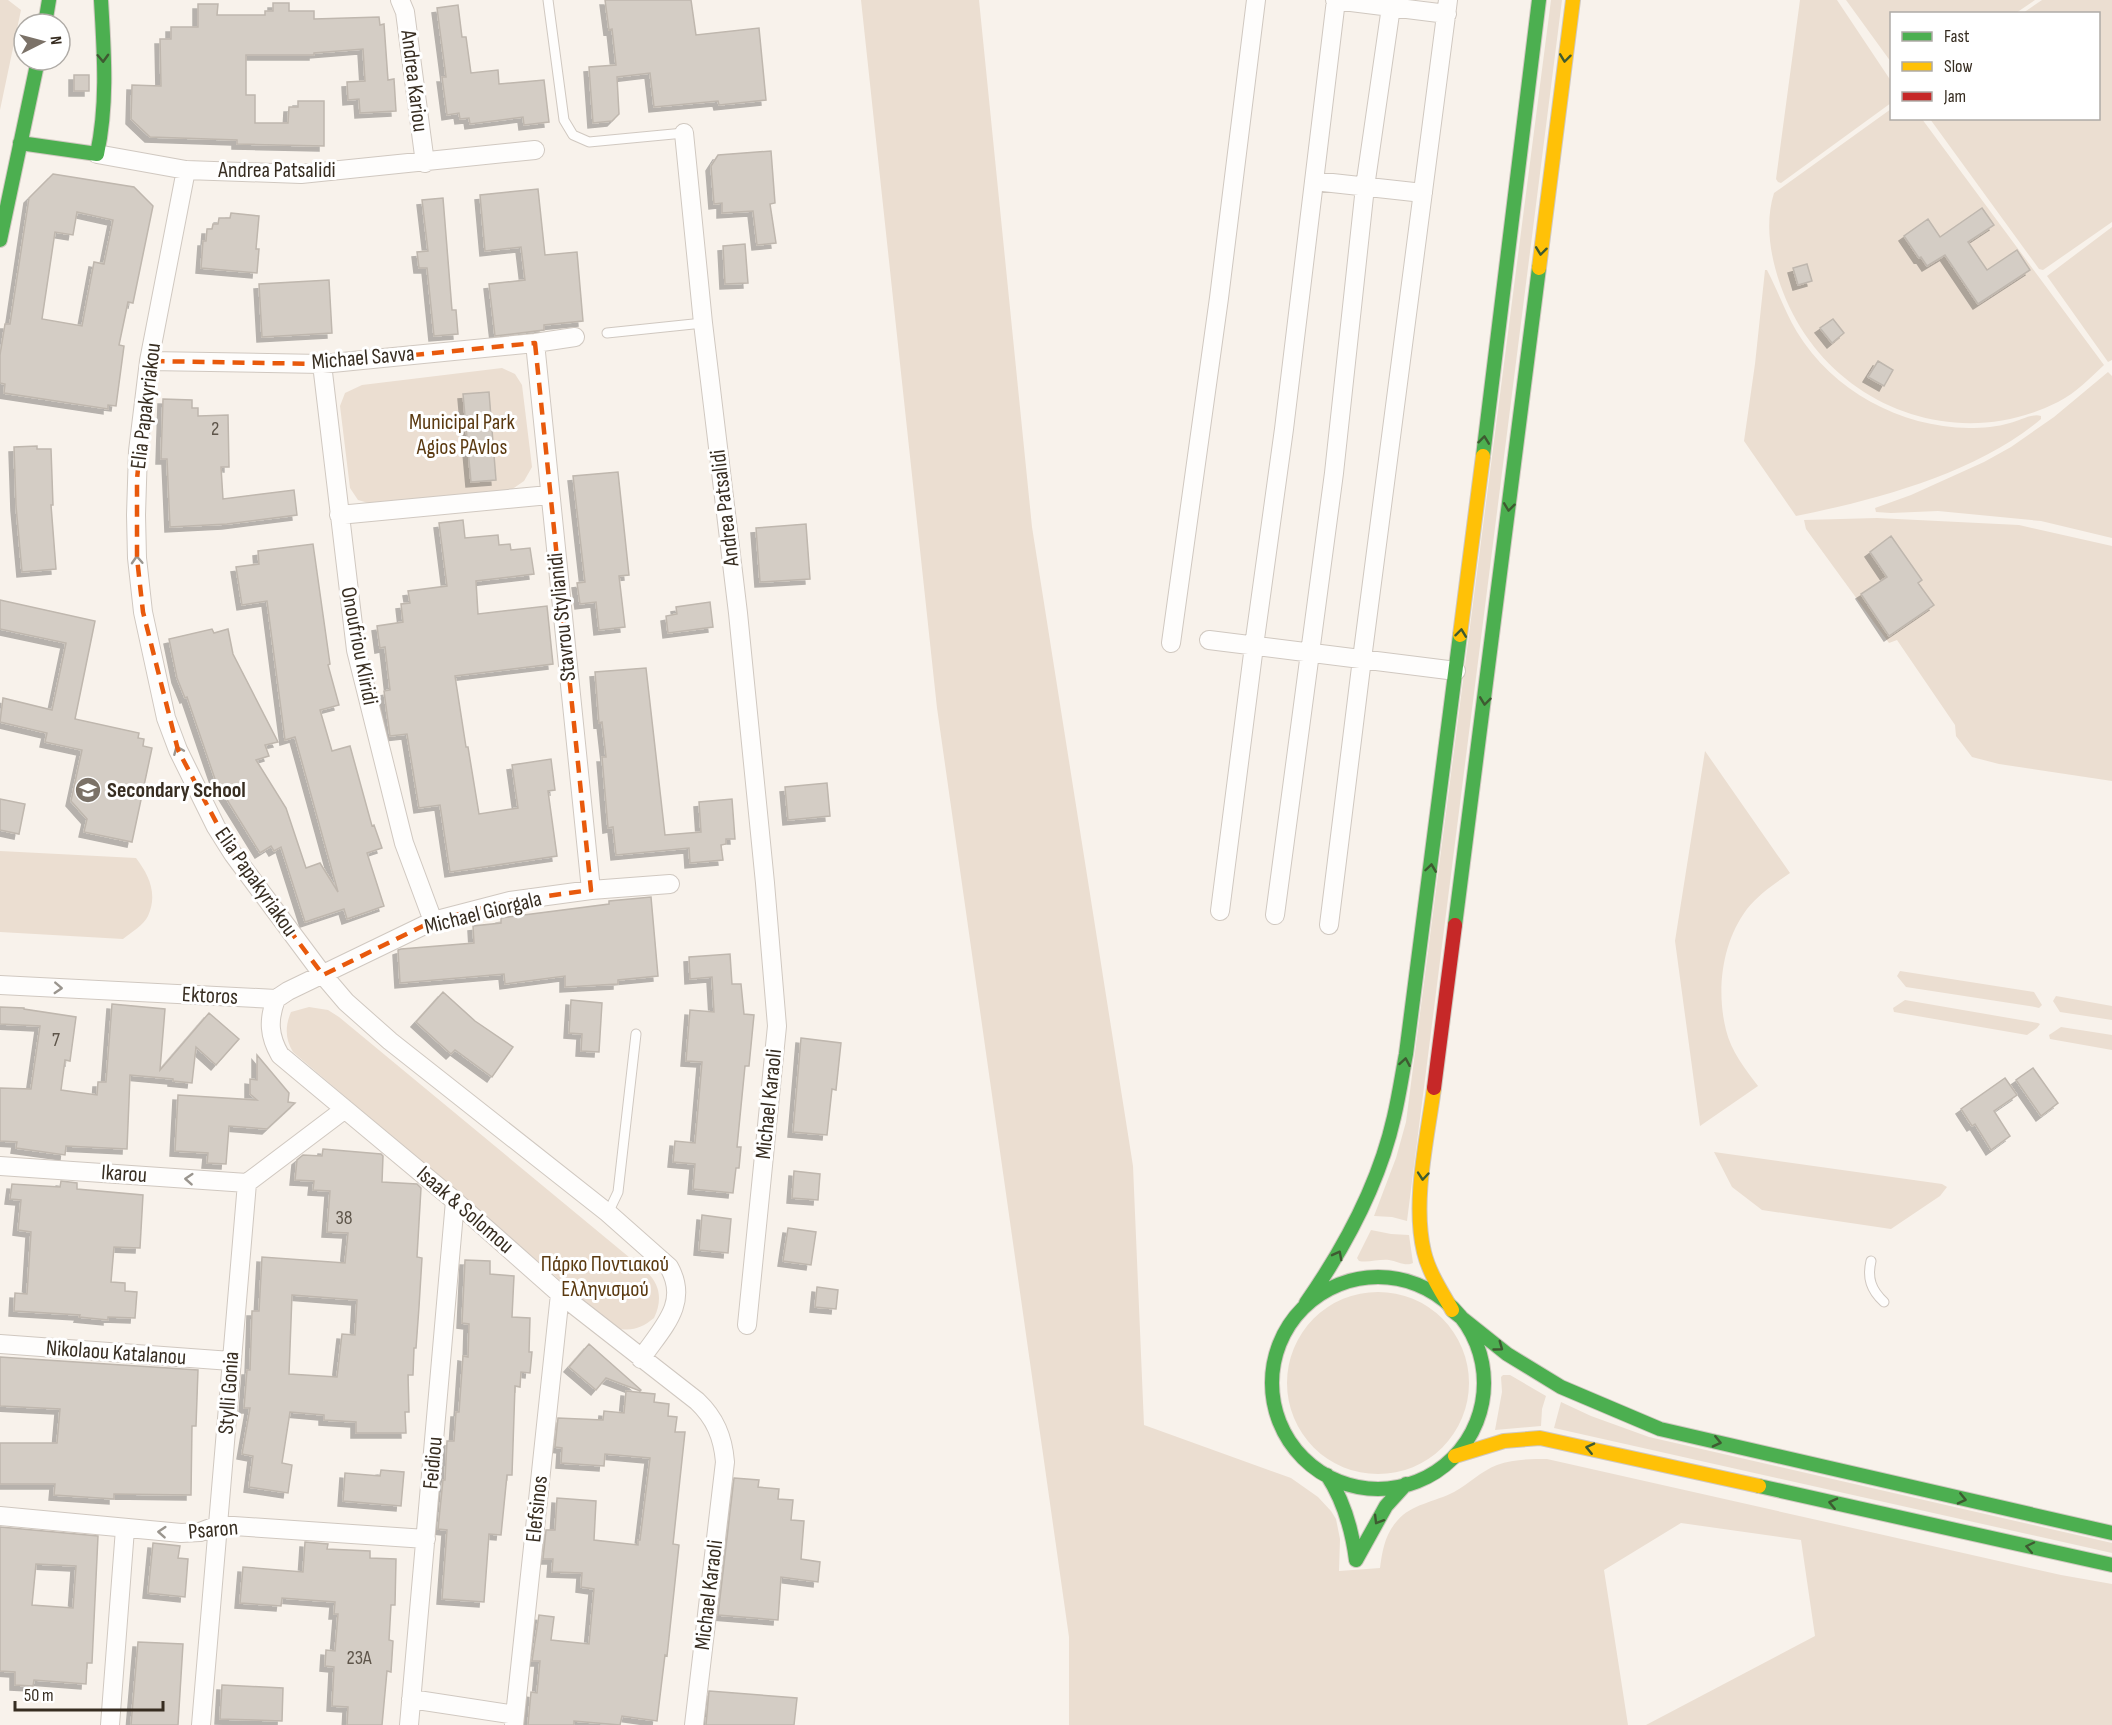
<svg xmlns="http://www.w3.org/2000/svg" width="2112" height="1725" font-family="'Sofia Sans Condensed',sans-serif">
	<defs>
		<filter id="shadow"><feDropShadow dx="-5" dy="5" stdDeviation="0" flood-color="#0004"/></filter>
	</defs>
	<rect width="100%" height="100%" fill="#f8f2eb"/>
	<path fill="#ebded1" d="M0 0H8L21 10 0 110Z
		M861 0H979L1032 527 1133 1166 1144 1425 1291 1478 1318 1497 1331 1511 1336 1519 1340 1539 1339 1571 1380 1568C1382 1552 1385 1534 1397 1521 1411 1504 1435 1502 1454 1492 1469 1484 1481 1471 1497 1465 1513 1459 1531 1459 1547 1459L2061 1575 2112 1584V1725H1646L1815 1636 1801 1540 1681 1523 1604 1570 1628 1725H1069V1637L937 708Z
		M1551 0H1562L1407 1221 1392 1217 1374 1216 1396 1158 1406 1122Z
		M1800 0H1837L1891 81V103L1781 183 1778 182 1776 179Z
		M1846 0H2035L2016 13 1892 14 1891 62Z
		M2042 0H2112V222L2043 270 2039 269 1930 119 2098 118V14L2023 13Z
		M1891 109 1892 118 1922 119 2104 365C2090 378 2076 393 2058 402 1951 456 1825 402 1783 292 1771 261 1764 225 1774 193Z
		M2112 227V360L2108 362 2047 276Z
		M1765 270H1767C1778 291 1785 312 1797 332 1833 391 1900 427 1969 428 1983 428 1997 427 2010 423 2019 421 2032 413 2041 416V419C1975 474 1878 499 1796 516L1744 441 1755 364Z
		M502 368 515 374 522 385 532 467 524 481 511 490 372 504 358 500 350 488 340 406 345 393 362 385Z
		M2108 372 2112 376V538L2041 521 1938 511 1891 513 1876 512 1875 508 1911 495 1984 462 2011 447 2054 417Z
		M1877 518 2019 525 2112 546V781L1999 764 1972 757 1956 736 1955 725 1897 640 1889 643 1806 529 1804 520Z
		M1705 751 1790 873C1774 884 1759 894 1747 909 1722 942 1716 990 1726 1030 1731 1051 1745 1069 1758 1086L1700 1126 1675 941Z
		M0 851 136 858C149 875 158 894 148 916 144 925 130 933 123 939L0 932Z
		M1900 971 2034 992 2042 1005 2039 1008 2035 1007 1906 987 1897 976Z
		M2056 996 2112 1006V1020L2060 1012 2053 1001Z
		M1905 1000 2038 1023 2040 1024 2037 1028 2027 1035 1894 1012 1893 1008Z
		M309 1007 328 1010 339 1017 647 1272C661 1286 662 1301 654 1318 642 1328 631 1332 616 1328L293 1052C285 1039 285 1026 291 1012Z
		M2061 1027 2112 1035V1050L2050 1039 2049 1035Z
		M1714 1152 1942 1184 1947 1187 1940 1196 1891 1229 1762 1210 1732 1187Z
		M1371 1230 1391 1234 1409 1235 1413 1263C1406 1267 1397 1261 1389 1260 1379 1259 1368 1263 1359 1261L1357 1258Z
		M1287 1383a91 91 0 1 1 182 0a91 91 0 1 1-182 0Z
		M1503 1375H1510L1546 1396 1542 1409 1541 1426 1495 1430 1502 1392 1501 1377Z
		M1561 1402 1591 1416 1649 1437 2112 1543V1553L1554 1428Z"/>
	<path fill="#d4cdc5" stroke="#bfb7ae" stroke-width="1.5" fill-rule="evenodd" filter="url(#shadow)" d="M605 0H691L696 35 759 28 766 100 719 105 718 101 654 107 650 73 617 77 619 114 612 121 593 123 589 67 616 65 612 29 609 30Z
		M273 3H289V11H314V19L379 17 380 25 384 24 388 80 394 79 396 111 360 113 359 99 348 100 347 82 365 81 363 49 314 53V55H246V95H255V123H288L289 107H298V101H324V146L237 144V140L150 137 131 119 132 85 161 86 160 39H171V27H198V4H218L217 15H265V11H273Z
		M458 5 462 37H466L471 73 498 70 499 84 544 80 549 122 524 125 523 117 470 124 469 118 460 119 459 113 447 115 442 77H446L437 8Z
		M74 75H89V91H74Z
		M771 151 775 203 770 204 776 243 757 245 753 211 722 213V203L714 204 711 166 718 155Z
		M53 174 134 187 153 206 133 303 128 302 119 345 124 346 116 406 108 405V409L4 393 5 384 0 383V355L5 324H10L29 198ZM77 212 113 220 104 264 94 262 82 326 42 319 55 232 73 235Z
		M538 189 545 255 577 252 583 321 544 325V330L495 336 489 284 525 280 521 247 485 251 480 195Z
		M443 198 452 310H456L458 334 434 336 427 268H419L417 252 428 251 422 200Z
		M1982 208 1994 225 1968 242 1987 270 2017 250 2030 270 1978 304 1945 255 1927 266 1921 257 1919 258 1904 236 1928 219 1940 237Z
		M231 213 259 216 256 249H259L257 273 201 268 203 241H206L207 229H212L213 224H218L219 218H230Z
		M745 244 748 283 725 284 723 246Z
		M1807 264 1812 281 1798 285 1793 268Z
		M329 280 332 333 262 337 259 284Z
		M1833 319 1844 333 1832 343 1820 328Z
		M1878 361 1893 370 1884 386 1868 377Z
		M489 392 496 480 471 482 463 394Z
		M163 399 192 400V408H198V416L228 415 229 467H221L223 499 294 490 297 515 227 524 170 527 167 459H161Z
		M37 446V449H51L53 505H51L56 569 22 572 16 506 14 447Z
		M618 472 629 575 619 576 625 627 599 630 596 602 580 604 577 583 585 582 573 476Z
		M463 520 465 538 498 535 499 545 510 544 511 550 530 548 534 574 476 581 478 614 547 606 553 664 455 676 466 747H468L479 814 518 808 512 765 551 759 555 790 548 791 557 856 450 872 440 805 419 808 407 734 390 736 384 691 390 690 385 647 380 648 377 626 403 622 401 604 410 603 408 591 447 586 439 523Z
		M806 524 810 579 760 582 756 528Z
		M1891 536 1922 580 1918 583 1934 605 1889 636 1861 594 1887 577 1870 552Z
		M313 544 330 664 328 665 339 705 320 710 332 751 350 746 372 826 374 825 382 848 367 853 384 906 347 919 344 909 305 922 281 847 274 851 271 846 260 853 216 782 187 697 185 698 177 678 169 639 212 629 214 633 228 629 233 654 278 742 265 745 269 756 256 760 286 808 306 868 320 863 338 892 295 737 285 740 267 601 242 605 236 567 259 564 258 551Z
		M0 600 95 621 75 719 139 733 138 738 144 739 143 746 152 748 132 842 84 832 87 819 71 801 82 750 45 742 47 733 0 722 3 698 52 710 66 643 0 629Z
		M710 602 713 627 668 633 666 616 677 614 676 607Z
		M646 668 665 835 701 832 699 802 732 799 735 839H726V844L721 845 723 860 690 863 689 848 616 855 613 827 608 828 602 757H606L602 722 599 723 595 672Z
		M827 783 830 816 788 820 785 787Z
		M0 799 25 804 19 834 0 830Z
		M651 897 658 976 618 980V984L565 987V976L505 984 504 974 400 983 398 950 401 949 474 943 473 926 501 923V918L609 904V901Z
		M730 954 732 984H741L744 1014 754 1015 749 1066H745L737 1147H741L739 1168H736L733 1193 693 1189 695 1164 673 1162 675 1141 695 1143 702 1062 686 1061 690 1010 714 1012 712 977 690 979 689 957Z
		M443 992 475 1021 513 1047 492 1077 455 1050 451 1054 416 1022Z
		M571 1000 602 1003 599 1052 581 1051 582 1034 569 1033Z
		M112 1004 165 1009 160 1070 209 1013 239 1039 216 1065 196 1047 192 1083 173 1081V1079L130 1075 127 1149 66 1146 65 1155 16 1148 17 1142 0 1141V1088L31 1089 40 1026 0 1024V1007L24 1008V1009L76 1017 70 1061 65 1060 61 1090 97 1095 98 1082H106Z
		M801 1038 841 1043 836 1090 832 1089 827 1135 793 1132Z
		M257 1055 289 1093 288 1102 295 1103 267 1129 229 1126 226 1164 207 1163 208 1153 175 1151 178 1095 257 1100 250 1094V1079L257 1080Z
		M2033 1068 2058 1103 2041 1116 2016 1080Z
		M2005 1078 2017 1095 1994 1111 2010 1136 1991 1150 1975 1124 1972 1126 1961 1109Z
		M323 1149 381 1154 383 1156 382 1182 417 1184 421 1188 417 1257 422 1258 419 1307 416 1348H414L413 1375H408L409 1412H405L406 1433H356V1422L324 1420V1415L290 1412 282 1463 292 1465 288 1493 249 1487 253 1456 242 1454 250 1408H244L247 1370H250L252 1311H259L262 1257 345 1263 348 1233 327 1232 330 1191 313 1190 314 1181 295 1180 297 1160 303 1155 322 1156ZM292 1295 357 1300 355 1335 342 1334 337 1377 289 1374Z
		M794 1171 820 1174 818 1200 792 1198Z
		M61 1181 77 1183V1189L143 1195 140 1248 114 1247 111 1282 125 1283V1291L137 1292 135 1318 108 1317V1320L79 1317 80 1315 14 1311 15 1293 27 1294 31 1232 18 1230 21 1200 10 1199 12 1184 60 1187Z
		M702 1215 731 1219 728 1253 699 1250Z
		M788 1228 816 1232 811 1265 783 1261Z
		M465 1260 490 1261V1274L514 1276 512 1317 530 1318 529 1352H532L530 1373 521 1372 520 1387 515 1386 512 1475H507L501 1535 489 1534 484 1602 442 1599 447 1530 438 1529 443 1480H445L447 1441H454L456 1412H459L463 1356 468 1357 469 1324 462 1323Z
		M817 1287 838 1290 836 1309 815 1307Z
		M589 1344 641 1390 640 1391 606 1378 596 1390 569 1367Z
		M0 1357 198 1370 196 1426H192L191 1495 114 1494V1499L54 1495 55 1484H0V1443H57L60 1409 0 1406Z
		M626 1391 655 1394 654 1402 669 1404 668 1416 677 1417 675 1432H685L673 1544 679 1545 667 1656 665 1655 657 1721 622 1716 620 1725 574 1721V1725H528L531 1692 537 1693 540 1661H532L539 1615 554 1617 551 1640 589 1644 594 1589 581 1587 582 1573 552 1572 553 1559H543L546 1530H555L557 1498 596 1501 594 1540 638 1545V1540H640L650 1458 605 1454 604 1466 561 1463 562 1448 555 1447 558 1418 603 1420 604 1411 624 1413Z
		M381 1470 404 1472 401 1506 343 1501 345 1473 380 1476Z
		M734 1478 759 1480 758 1487 779 1489 778 1499 793 1500 791 1520 804 1521 801 1559 820 1562 818 1582 781 1577 778 1620 718 1615Z
		M0 1527 98 1536 92 1663H87L86 1684 34 1680 33 1686 15 1685V1672L0 1671ZM36 1564 76 1566 73 1608 32 1605Z
		M305 1542 328 1544 327 1549 370 1551V1558L396 1559 395 1605H391L389 1640 393 1641 391 1672 387 1671 382 1725H347L348 1707 332 1706 334 1667 325 1666 326 1650 335 1651 338 1614H334L335 1602 282 1598 281 1606 240 1603 243 1567 303 1572Z
		M153 1543 180 1546 178 1558 188 1559 185 1597 148 1593Z
		M138 1642 183 1644 178 1725H131Z
		M222 1685 283 1688 282 1721 220 1719Z
		M709 1691 797 1698 794 1725H706Z"/>
	<g fill="none" stroke-linecap="round" stroke-linejoin="round">
		<g stroke="#d0c8c0" stroke-width="11">
			<path id="lane" d="M548 0 564 120 573 135 589 142 684 133
				M607 333 703 323
				M608 1213 618 1192 636 1034
				M1871 1261C1867 1278 1871 1290 1884 1302"/>
		</g>
		<g stroke="#d0c8c0" stroke-width="20">
			<path id="street" d="M400 0 405 12 425 163
				M1335 0 1447 14
				M684 133 703 323 738 613 765 883 777 1026 747 1325
				M97 154 186 170 301 174 535 150
				M186 170 149 361 138 451 136 515 137 558 143 612 166 718 178 750 216 827 233 854 323 975 346 1002 390 1041 608 1213 669 1267C690 1304 661 1329 641 1359
				M1314 181 1423 193
				M535 343 591 890
				M149 361 322 364 535 343 575 337
				M322 364 356 650 404 843 433 921
				M339 515 549 495
				M1209 640 1456 671
				M1171 643 1219 298 1256 0
				M1220 911 1254 646 1284 429 1336 0
				M1275 915 1334 473 1365 187 1392 0
				M1329 925 1362 659 1448 0
				M0 985 276 999
				M276 999C268 1020 269 1036 280 1055L455 1201 560 1294 697 1401C715 1418 723 1437 725 1462L694 1725
				M276 999 288 991 433 921 510 901 591 890 670 884
				M0 1166 247 1183
				M0 1344 231 1361
				M0 1516 181 1533 200 1532 219 1525 426 1539
				M411 1699 515 1715
				M110 1725 125 1529
				M201 1725 247 1183 345 1109
				M409 1725 455 1201
				M514 1725 560 1294"/>
		</g>
		<g stroke="#d0c8c0" stroke-width="16">
			<path id="fast" d="M45 24 49 0
				M20 143 97 154C108 103 104 52 101 0
				M0 240 38 60
				M1483 456 1539 0
				M1455 925 1539 268
				M1272 1383a106 106 0 1 1 212 0a106 106 0 1 1-212 0Z
				M1306 1303C1345 1247 1379 1184 1394 1117 1399 1096 1402 1075 1406 1054L1460 635
				M1453 1311 1507 1354 1561 1387 1660 1429 2112 1533
				M1327 1475C1344 1501 1352 1529 1356 1560
				M1759 1486 2112 1565
				M1356 1560 1386 1506 1406 1484"/>
		</g>
		<g stroke="#d0c8c0" stroke-width="16">
			<path id="slow" d="M1539 268 1573 0
				M1460 635 1483 456
				M1434 1088C1427 1140 1412 1202 1424 1252 1429 1273 1442 1292 1452 1310
				M1455 1456 1504 1441 1540 1438 1759 1486"/>
		</g>
		<g stroke="#d0c8c0" stroke-width="16">
			<path id="jam" d="M1434 1088 1455 925"/>
		</g>
		<use href="#lane" stroke="#fefdfc" stroke-width="9"/>
		<use href="#street" stroke="#fefdfc" stroke-width="18"/>
		<use href="#fast" stroke="#4caf50" stroke-width="14"/>
		<use href="#slow" stroke="#ffc107" stroke-width="14"/>
		<use href="#jam" stroke="#c62828" stroke-width="14"/>
	</g>
	<defs><path id="oneway-chevron" d="M-2-3.5L2.5 0L-2 3.5" fill="none" stroke-width="1.6" stroke-linecap="round" stroke-linejoin="round" transform="scale(1.5)"/></defs>
	<g stroke="#3e5a31">
		<use href="#oneway-chevron" transform="translate(103 58) rotate(88)"/>
		<use href="#oneway-chevron" transform="translate(1565 58) rotate(97)"/>
		<use href="#oneway-chevron" transform="translate(1541 251) rotate(97)"/>
		<use href="#oneway-chevron" transform="translate(1484 440) rotate(-83)"/>
		<use href="#oneway-chevron" transform="translate(1509 507) rotate(97)"/>
		<use href="#oneway-chevron" transform="translate(1461 633) rotate(-83)"/>
		<use href="#oneway-chevron" transform="translate(1485 701) rotate(97)"/>
		<use href="#oneway-chevron" transform="translate(1431 868) rotate(-82)"/>
		<use href="#oneway-chevron" transform="translate(1405 1062) rotate(-80)"/>
		<use href="#oneway-chevron" transform="translate(1423 1176) rotate(95)"/>
		<use href="#oneway-chevron" transform="translate(1338 1255) rotate(-62)"/>
		<use href="#oneway-chevron" transform="translate(1499 1347) rotate(36)"/>
		<use href="#oneway-chevron" transform="translate(1717 1442) rotate(13)"/>
		<use href="#oneway-chevron" transform="translate(1590 1448) rotate(-167)"/>
		<use href="#oneway-chevron" transform="translate(1962 1499) rotate(13)"/>
		<use href="#oneway-chevron" transform="translate(1833 1503) rotate(-167)"/>
		<use href="#oneway-chevron" transform="translate(1378 1520) rotate(121)"/>
		<use href="#oneway-chevron" transform="translate(2030 1547) rotate(-168)"/>
	</g>
	<g stroke="#9a958e">
		<use href="#oneway-chevron" transform="translate(137 560) rotate(-93)"/>
		<use href="#oneway-chevron" transform="translate(178 750) rotate(-113)"/>
		<use href="#oneway-chevron" transform="translate(58 988) rotate(3)"/>
		<use href="#oneway-chevron" transform="translate(189 1179) rotate(-176)"/>
		<use href="#oneway-chevron" transform="translate(162 1532) rotate(-176)"/>
	</g>
	<path fill="none" stroke="#e8590c" stroke-width="4.5" stroke-dasharray="12 8" stroke-linejoin="round" d="M535 343 591 890 510 901 433 921 323 975 233 854 178 750 143 612 137 558V479L149 361 322 364Z"/>
	<defs>
		<g id="school-disc" transform="scale(1.35)"><circle r="9.5" fill="#7b7268" stroke="#fff"/><path d="M0-5L7-2L0 1L-7-2ZM-4 1L0 2.5L4 1V4Q0 6-4 4Z" fill="#fff"/></g>
	</defs>
	<g fill-rule="evenodd">
		<use href="#school-disc" x="88" y="790"/>
	</g>
	<g text-anchor="middle" dominant-baseline="central" stroke-width="6" stroke-linejoin="round" paint-order="stroke">
		<g font-size="20" fill="#5e554a">
			<text x="215" y="429">2</text>
			<text x="56" y="1040">7</text>
			<text x="344" y="1218">38</text>
			<text x="359" y="1658">23A</text>
		</g>
		<g font-size="22" fill="#372d21" stroke="#fff">
			<text transform="translate(414 81) rotate(83)">Andrea Kariou</text>
			<text x="277" y="170">Andrea Patsalidi</text>
			<text transform="translate(363 358) rotate(-5)">Michael Savva</text>
			<text transform="translate(146 406) rotate(-83)">Elia Papakyriakou</text>
			<text transform="translate(725 508) rotate(-97)">Andrea Patsalidi</text>
			<text transform="translate(562 617) rotate(-96)">Stavrou Stylianidi</text>
			<text transform="translate(359 646) rotate(79)">Onoufriou Kliridi</text>
			<text transform="translate(256 882) rotate(55)">Elia Papakyriakou</text>
			<text transform="translate(483 913) rotate(-14)">Michael Giorgala</text>
			<text transform="translate(210 996) rotate(3)">Ektoros</text>
			<text transform="translate(769 1104) rotate(-84)">Michael Karaoli</text>
			<text transform="translate(124 1174) rotate(4)">Ikarou</text>
			<text transform="translate(465 1210) rotate(41)">Isaak &amp; Solomou</text>
			<text transform="translate(116 1353) rotate(4)">Nikolaou Katalanou</text>
			<text transform="translate(229 1393) rotate(-86)">Stylli Gonia</text>
			<text transform="translate(433 1463) rotate(-85)">Feidiou</text>
			<text transform="translate(537 1509) rotate(-84)">Elefsinos</text>
			<text transform="translate(213 1530) rotate(-5)">Psaron</text>
			<text transform="translate(709 1595) rotate(-83)">Michael Karaoli</text>
		</g>
		<g font-size="22" fill="#5b3a11" stroke="#fff">
			<text x="462" y="422">Municipal Park<tspan x="462" dy="25">Agios PAvlos</tspan></text>
			<text x="605" y="1264">Πάρκο Ποντιακού<tspan x="605" dy="25">Ελληνισμού</tspan></text>
		</g>
		<g font-size="22" font-weight="bold" fill="#372d21" stroke="#fff" text-anchor="start">
			<text x="107" y="790">Secondary School</text>
		</g>
	</g>
	<rect x="1890" y="12" width="210" height="108" fill="#ffffff" stroke="#afaba6" stroke-width="1.5"/>
	<rect x="1902" y="32" width="30" height="9" fill="#4caf50" stroke="#afaba6" stroke-width="1.5"/>
	<text x="1944" y="42" font-size="18" fill="#372d21">Fast</text>
	<rect x="1902" y="62" width="30" height="9" fill="#ffc107" stroke="#afaba6" stroke-width="1.5"/>
	<text x="1944" y="72" font-size="18" fill="#372d21">Slow</text>
	<rect x="1902" y="92" width="30" height="9" fill="#c62828" stroke="#afaba6" stroke-width="1.5"/>
	<text x="1944" y="102" font-size="18" fill="#372d21">Jam</text>
	<g transform="translate(42 42) rotate(84)"><circle r="28" fill="#ffffff" stroke="#afaba6" stroke-width="1.5"/>
	<path d="M0-4.5L10 22L0 15L-10 22Z" fill="#7b7268"/>
	<text y="-9" font-size="16" font-weight="bold" text-anchor="middle" fill="#372d21">N</text>
	</g>
	<path d="M15 1701v9h148v-9" fill="none" stroke="#372d21" stroke-width="3"/>
	<text x="24" y="1701" font-size="18" fill="#372d21" stroke="#ffffff" stroke-width="4.5" paint-order="stroke">50 m</text>
</svg>
